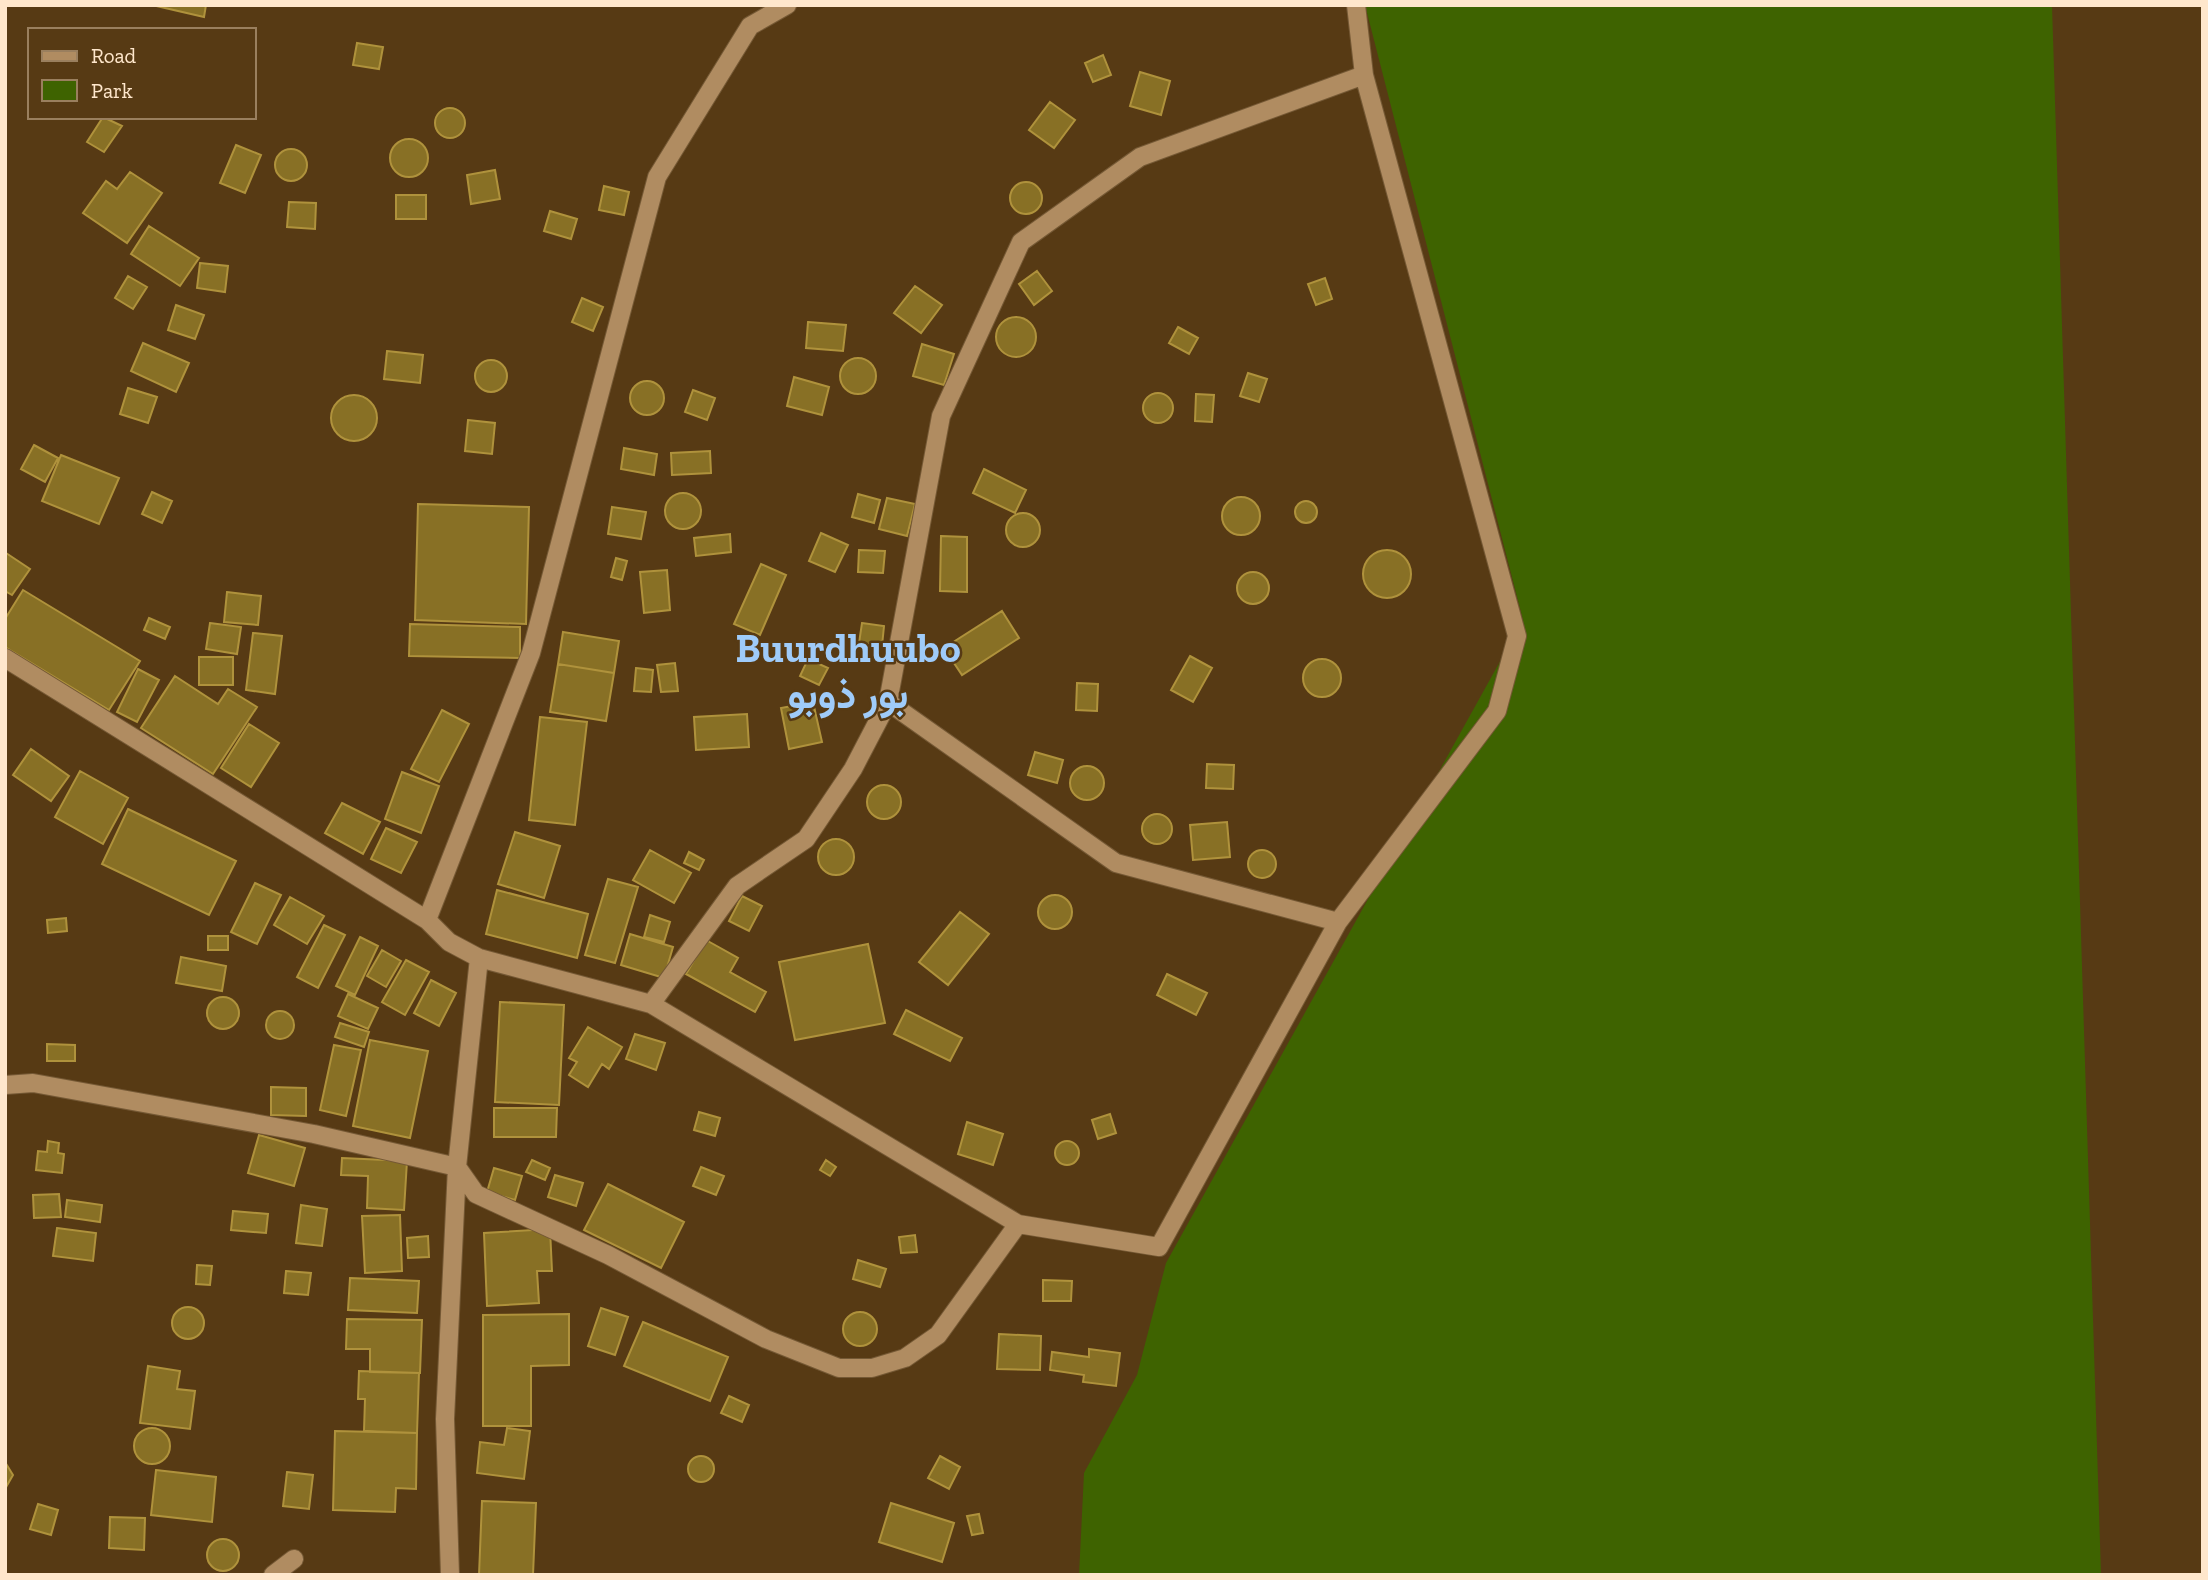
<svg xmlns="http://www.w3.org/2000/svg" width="2208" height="1580" font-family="'Zilla Slab',Vazirmatn,serif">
	<rect width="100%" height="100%" fill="#573a14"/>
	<path fill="#3e6300" d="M1365 5H2052L2101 1575H1079L1084 1473 1137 1375 1166 1263 1523 620Z"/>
	<path fill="#887025" stroke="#af923c" stroke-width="2" d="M152 5H206L204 17Z
		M357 43 383 47 379 69 353 65Z
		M1103 55 1111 75 1093 82 1085 63Z
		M1140 72 1170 81 1161 115 1130 106Z
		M1050 102 1075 120 1054 148 1029 130Z
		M435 123a15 15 0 1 1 30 0a15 15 0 1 1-30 0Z
		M103 117 122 126 104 152 87 142Z
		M390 158a19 19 0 1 1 38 0a19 19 0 1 1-38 0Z
		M236 145 261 155 245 193 220 183Z
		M275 165a16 16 0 1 1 32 0a16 16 0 1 1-32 0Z
		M495 170 500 199 471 204 467 175Z
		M130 172 162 193 127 243 83 213 106 181 117 189Z
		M1010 198a16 16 0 1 1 32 0a16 16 0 1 1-32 0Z
		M604 186 629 192 624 215 599 210Z
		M396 195H426V219H396Z
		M289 202 316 203 315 229 287 227Z
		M550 211 577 219 571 239 544 231Z
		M149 226 199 258 180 286 131 254Z
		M200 263 228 266 225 292 197 288Z
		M1037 271 1052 291 1034 305 1019 284Z
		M128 276 147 287 133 309 115 298Z
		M1325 278 1332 299 1316 305 1308 284Z
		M915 286 942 305 921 333 894 313Z
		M582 298 603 307 593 331 572 322Z
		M176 305 204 315 195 339 168 330Z
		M996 337a20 20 0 1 1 40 0a20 20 0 1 1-40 0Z
		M808 322 846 325 843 351 806 348Z
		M1178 327 1198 338 1189 354 1169 343Z
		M143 343 189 363 176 392 131 371Z
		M922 344 954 354 944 385 913 376Z
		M387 351 423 355 420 383 384 379Z
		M840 376a18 18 0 1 1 36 0a18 18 0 1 1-36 0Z
		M475 376a16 16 0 1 1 32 0a16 16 0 1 1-32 0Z
		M1248 373 1267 379 1259 402 1240 396Z
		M794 377 829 387 822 415 787 406Z
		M630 398a17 17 0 1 1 34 0a17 17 0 1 1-34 0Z
		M128 388 157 397 148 423 120 414Z
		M693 390 715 398 707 420 685 412Z
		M1143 408a15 15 0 1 1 30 0a15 15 0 1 1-30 0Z
		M1196 394 1214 395 1212 422 1195 421Z
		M331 418a23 23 0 1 1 46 0a23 23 0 1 1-46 0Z
		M468 420 495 423 492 454 465 451Z
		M34 445 58 458 45 482 21 469Z
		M624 448 657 454 654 475 621 469Z
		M710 451 711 473 672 475 671 453Z
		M61 455 119 478 99 524 42 501Z
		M984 469 1026 490 1015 513 973 493Z
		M152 492 172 501 162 523 142 514Z
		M665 511a18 18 0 1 1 36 0a18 18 0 1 1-36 0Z
		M858 494 880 500 874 523 852 517Z
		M1222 516a19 19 0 1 1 38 0a19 19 0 1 1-38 0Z
		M887 498 915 504 907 536 879 529Z
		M1295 512a11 11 0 1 1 22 0a11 11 0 1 1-22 0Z
		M418 504 529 507 526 624 415 620Z
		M612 507 646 512 641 539 608 534Z
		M1006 530a17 17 0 1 1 34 0a17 17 0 1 1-34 0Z
		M821 533 848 545 835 572 809 561Z
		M730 534 731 552 696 556 694 538Z
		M941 536 967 537V592L940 591Z
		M1363 574a24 24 0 1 1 48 0a24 24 0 1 1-48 0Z
		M859 550 885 551 883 573 858 572Z
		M6 553 30 569 12 595 5 591Z
		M616 558 627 561 622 580 611 577Z
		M761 564 786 575 760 635 734 624Z
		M667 570 670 610 644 613 640 572Z
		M1237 588a16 16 0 1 1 32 0a16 16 0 1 1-32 0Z
		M23 590 140 661 109 710 5 647V619Z
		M227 592 261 596 258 625 224 622Z
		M1002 611 1019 638 962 675 944 648Z
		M149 618 170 627 165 639 144 630Z
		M210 623 241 627 237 654 206 649Z
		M862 623 884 626 882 646 859 643Z
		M410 624 520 627V658L409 656Z
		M563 632 619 641 614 673 558 664Z
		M253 633 282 636 275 694 246 690Z
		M1190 656 1212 668 1193 702 1171 690Z
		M199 657H233V685H199Z
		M1303 678a19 19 0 1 1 38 0a19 19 0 1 1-38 0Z
		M808 659 828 668 819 685 800 676Z
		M675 663 678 691 661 692 657 665Z
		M558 664 614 673 606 721 550 712Z
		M636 668 653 670 651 692 634 691Z
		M138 669 159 680 137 722 117 712Z
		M175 676 218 704 228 689 257 707 213 774 141 728Z
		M1077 683 1098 684 1097 711 1076 710Z
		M813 702 822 742 789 749 781 708Z
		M442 710 469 724 439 782 411 769Z
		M747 714 749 747 696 750 694 717Z
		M540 717 587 722 575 825 529 820Z
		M249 724 279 743 251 787 221 768Z
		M31 749 69 776 51 801 13 775Z
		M1035 752 1063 760 1057 783 1028 775Z
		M1207 764 1234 765 1233 789 1206 788Z
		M1070 783a17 17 0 1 1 34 0a17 17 0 1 1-34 0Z
		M80 771 128 798 103 844 55 817Z
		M402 772 439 786 421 833 385 819Z
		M867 802a17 17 0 1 1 34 0a17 17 0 1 1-34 0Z
		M342 803 380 822 363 854 325 833Z
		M128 809 236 861 209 915 102 864Z
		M1142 829a15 15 0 1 1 30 0a15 15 0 1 1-30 0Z
		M1227 822 1230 857 1193 860 1190 825Z
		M386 828 417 842 401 873 371 859Z
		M515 832 560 846 544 898 498 884Z
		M818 857a18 18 0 1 1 36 0a18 18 0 1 1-36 0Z
		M650 850 691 873 674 903 633 880Z
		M1248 864a14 14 0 1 1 28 0a14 14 0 1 1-28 0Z
		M689 852 704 860 699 870 684 863Z
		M608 879 638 887 615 963 585 955Z
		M255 883 281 895 257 944 231 932Z
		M497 890 588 914 577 958 486 934Z
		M1038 912a17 17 0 1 1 34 0a17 17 0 1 1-34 0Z
		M742 896 762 906 749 931 729 921Z
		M290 897 324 916 307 944 274 925Z
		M960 912 989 934 948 985 919 962Z
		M650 915 670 922 664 942 644 937Z
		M66 918 67 931 48 933 47 920Z
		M324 925 345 935 318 988 297 977Z
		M630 934 673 947 664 978 621 965Z
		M208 936H228V950H208Z
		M360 937 378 946 355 995 336 986Z
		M706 940 738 958 730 972 766 992 755 1012 686 974Z
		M868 944 885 1023 795 1040 779 962Z
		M382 950 401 961 386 987 367 976Z
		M181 957 226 966 222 991 176 983Z
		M406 960 429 972 405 1015 382 1002Z
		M1167 974 1207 993 1196 1015 1157 995Z
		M431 980 456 993 439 1026 414 1013Z
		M348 994 378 1008 368 1029 338 1016Z
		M207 1013a16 16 0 1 1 32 0a16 16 0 1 1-32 0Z
		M500 1002 564 1005 559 1105 495 1102Z
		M906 1010 962 1038 950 1061 894 1034Z
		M266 1025a14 14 0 1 1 28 0a14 14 0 1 1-28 0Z
		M340 1023 369 1032 364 1047 335 1037Z
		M588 1027 622 1047 609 1069 602 1064 588 1087 569 1075 577 1062 569 1058Z
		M635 1034 665 1043 656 1070 626 1059Z
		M370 1040 428 1051 410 1138 353 1126Z
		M47 1044 75 1045V1061H47Z
		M334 1045 361 1050 346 1116 320 1110Z
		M271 1087 306 1088V1116L271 1115Z
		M494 1108H557L556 1137H494Z
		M699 1112 720 1118 715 1136 694 1130Z
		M1110 1114 1116 1133 1098 1139 1092 1120Z
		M967 1122 1003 1134 993 1165 958 1154Z
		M259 1135 305 1148 294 1186 248 1173Z
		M48 1141 59 1143 58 1153 64 1154 62 1173 36 1170 38 1151 47 1152Z
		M1055 1153a12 12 0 1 1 24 0a12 12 0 1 1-24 0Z
		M342 1158 407 1161 404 1210 367 1208 368 1176 341 1175Z
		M532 1160 550 1168 545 1180 526 1172Z
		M826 1160 836 1167 830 1176 820 1170Z
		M701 1167 724 1176 716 1195 693 1186Z
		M494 1168 522 1176 515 1200 487 1192Z
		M555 1175 583 1183 576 1206 548 1197Z
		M608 1184 684 1222 661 1268 584 1230Z
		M59 1194 61 1217 34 1218 33 1195Z
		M67 1200 102 1205 100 1222 65 1217Z
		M301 1205 327 1209 322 1246 296 1243Z
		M233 1211 268 1214 266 1233 231 1230Z
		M400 1215 402 1271 365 1273 362 1216Z
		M57 1228 96 1233 93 1261 53 1256Z
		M550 1229 552 1271H537L539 1303 487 1306 484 1233Z
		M915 1235 917 1252 901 1253 899 1237Z
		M428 1236 429 1257 408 1258 407 1238Z
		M858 1260 886 1269 880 1287 853 1279Z
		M197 1265 212 1266 210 1285 196 1284Z
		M286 1271 311 1273 308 1295 284 1293Z
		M350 1278 419 1281 417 1313 348 1310Z
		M1043 1280 1072 1281 1071 1301H1043Z
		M172 1323a16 16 0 1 1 32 0a16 16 0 1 1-32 0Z
		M601 1308 628 1317 615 1355 588 1346Z
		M843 1329a17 17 0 1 1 34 0a17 17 0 1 1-34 0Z
		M569 1314V1365L531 1366V1426H483V1315Z
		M347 1319 422 1320 420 1373 370 1372V1349H346Z
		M643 1322 728 1357 710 1401 624 1366Z
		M999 1334 1041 1336 1040 1370 997 1369Z
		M1089 1349 1120 1353 1116 1386 1083 1382 1084 1375 1050 1370 1052 1352 1089 1357Z
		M148 1366 180 1371 177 1389 195 1391 190 1429 140 1423Z
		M359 1371 419 1373 417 1433 364 1431 365 1399H358Z
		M729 1396 749 1405 742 1422 721 1413Z
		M507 1428 530 1431 524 1479 477 1473 480 1442 504 1445Z
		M134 1446a18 18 0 1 1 36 0a18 18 0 1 1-36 0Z
		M335 1431 417 1433 416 1489 396 1488 395 1512 333 1510Z
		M940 1456 960 1467 949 1489 928 1478Z
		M688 1469a13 13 0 1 1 26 0a13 13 0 1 1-26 0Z
		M5 1462 13 1475 5 1489Z
		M156 1470 216 1477 212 1522 151 1515Z
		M287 1472 313 1475 309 1509 283 1506Z
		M482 1501 536 1503 533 1575H479Z
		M891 1503 954 1523 942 1562 879 1542Z
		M38 1504 58 1510 51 1535 30 1529Z
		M979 1514 983 1533 972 1535 967 1516Z
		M110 1517 145 1518 144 1550 109 1548Z
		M207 1555a16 16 0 1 1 32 0a16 16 0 1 1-32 0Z"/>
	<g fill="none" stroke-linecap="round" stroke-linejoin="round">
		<g stroke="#755935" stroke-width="20">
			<path id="minor" d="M5 658 427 920 449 942 479 958 457 1167 445 1419 450 1575
				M427 920 531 653 657 177 750 26 787 5
				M1338 922 1116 863 888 702 941 416 1021 242 1140 157 1364 75
				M479 958 651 1004 1018 1224 1159 1247 1338 922 1497 711 1517 636 1364 75 1356 5
				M651 1004 737 886 806 839 853 769 888 702
				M5 1085 33 1083 314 1134 457 1167 476 1194 608 1255 766 1339 839 1368H872L905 1358 938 1335 1018 1224
				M273 1575 294 1559"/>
		</g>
		<use href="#minor" stroke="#b08c61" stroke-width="18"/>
	</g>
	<g text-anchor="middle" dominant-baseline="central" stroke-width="5" stroke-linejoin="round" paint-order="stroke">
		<g font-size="40" font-weight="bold" fill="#9fcbf9" stroke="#573a14">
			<text x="848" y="648">Buurdhuubo<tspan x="848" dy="46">بور ذوبو</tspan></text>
		</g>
	</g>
	<rect width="2208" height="1580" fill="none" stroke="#ffe7cc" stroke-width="14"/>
	<rect x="28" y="28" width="228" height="91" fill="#573a14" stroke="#9a7f5e" stroke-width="2"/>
	<rect x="42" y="51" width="35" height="10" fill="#b08c61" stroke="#9a7f5e" stroke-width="2"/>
	<text x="91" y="63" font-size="21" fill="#ffe7cc">Road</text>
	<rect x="42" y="80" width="35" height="21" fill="#3e6300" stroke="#9a7f5e" stroke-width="2"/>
	<text x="91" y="98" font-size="21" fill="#ffe7cc">Park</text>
</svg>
